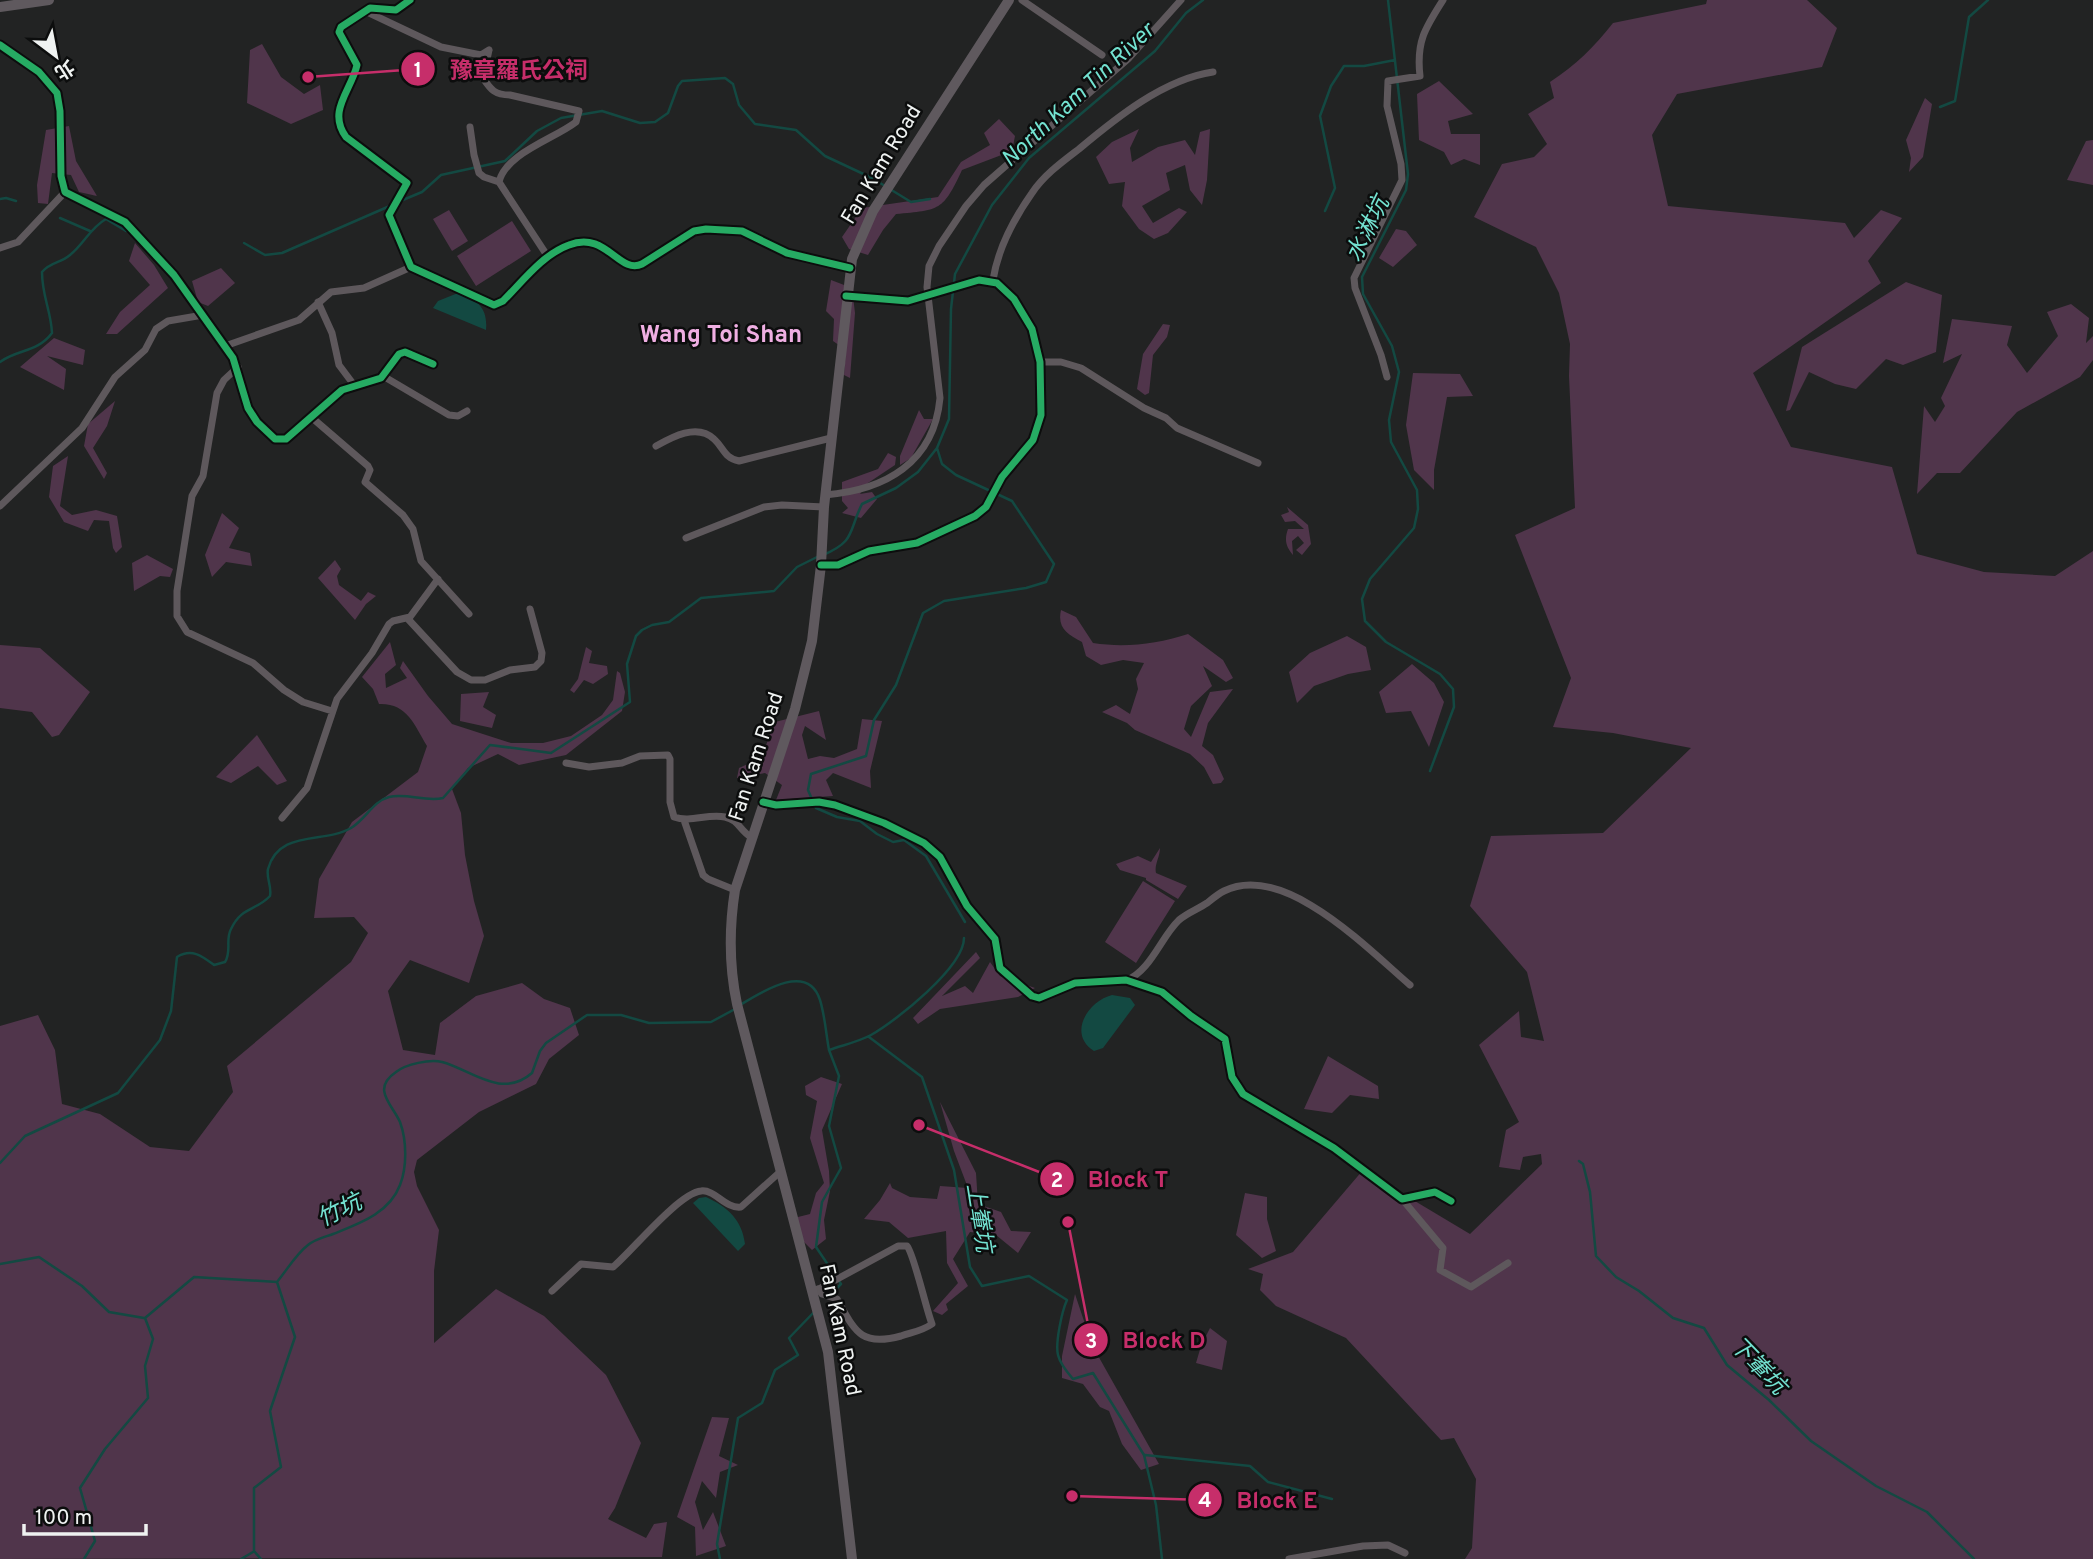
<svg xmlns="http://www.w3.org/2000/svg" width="2093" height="1559" font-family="Overpass,'Noto Sans TC',sans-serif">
	<rect width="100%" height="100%" fill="#222323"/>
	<path fill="#50354b" d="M1707 0H1807L1837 28 1822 67 1677 94 1652 135 1668 206 1845 223 1854 238 1881 210 1902 218 1868 261 1881 283 1753 373 1791 447 1892 467 1917 554 1984 572 2055 576 2093 551V1559H1465L1472 1548 1476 1479 1454 1438 1441 1440 1346 1338 1276 1306 1260 1290 1263 1274 1248 1269 1293 1252 1363 1170 1470 1234 1542 1164 1541 1154 1523 1157 1520 1170 1499 1167 1506 1130 1519 1122 1479 1045 1519 1011 1521 1037 1544 1041 1527 972 1470 906 1491 836 1603 833 1691 748 1613 733 1553 727 1571 678 1515 535 1575 508 1569 376 1570 344 1559 293 1536 247 1474 217 1502 164 1534 157 1547 144 1528 114 1554 98 1550 82C1576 65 1594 47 1613 23L1706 4Z
		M262 44 281 77 304 94 320 85 323 110 291 124 247 103 250 50Z
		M1439 81 1473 114 1448 121 1451 134H1480V165L1464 159 1451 165 1444 152 1419 140 1417 94Z
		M1925 98 1932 104 1923 157 1909 172 1911 158 1906 140Z
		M999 119 1015 136 1012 151 962 170C943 211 940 210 896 214L883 230 868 255 849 249 842 237 862 208 938 197 961 162 990 145 984 133Z
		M69 126 76 161 97 196 79 192 71 175 52 173 48 204 38 203 37 185 46 130Z
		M1139 129 1130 148 1132 162 1158 147 1185 140 1195 155 1200 132 1210 129 1207 180 1202 205 1190 190 1185 165 1166 173 1170 190 1142 206 1153 223 1179 208 1187 212 1168 233 1154 239 1139 229 1122 206 1125 182 1109 184 1096 157 1112 142Z
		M2093 140V185L2067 180 2086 141Z
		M449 210 468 241 452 251 433 219Z
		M512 221 531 251 476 286 457 256Z
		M1396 229 1406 231 1417 245 1393 267 1379 258Z
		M135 243 154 265 168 288 117 334H106L120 312 150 285 129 261Z
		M221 268 235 283 208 306 198 302 192 281Z
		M831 280 852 288 855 313 850 378 844 375 846 350 833 341 834 319 826 311Z
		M1906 282 1942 295 1936 352 1903 365 1886 359 1856 389 1835 384 1809 372 1790 410 1786 411 1802 347Z
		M2071 304 2089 318 2086 343 2093 336V360L2080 377 2017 412 1960 473H1937L1917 494 1924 406 1935 422 1945 406 1941 398 1962 354 1943 363 1952 319 2012 326 2007 345 2027 373 2058 336 2047 312Z
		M1163 324 1170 325 1167 337 1153 355 1149 393 1145 395 1137 389 1143 354Z
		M54 338 85 350 83 365 47 356 66 369 64 390 20 367Z
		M1413 373 1460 374 1473 396 1447 397 1434 470V490L1414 470 1406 425Z
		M115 401 107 426 93 448 107 473 104 479 84 446 88 424Z
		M919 410 924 419H933L911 458 900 465V456Z
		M888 453 896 457 895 465 868 483 860 494 872 492 877 499 861 518 842 513 848 508 842 501V482L878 469Z
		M68 456 60 506 72 515 96 510 117 516 122 547 116 553 113 548 109 521 94 520 88 531 64 522 49 497 53 466Z
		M1287 507 1308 525 1311 544 1302 555 1296 550 1304 543 1298 536 1292 541 1293 555C1286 547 1284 540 1288 529H1304L1295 521 1285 522 1281 515 1289 512Z
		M222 513 239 528 229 548 250 553 252 566 226 562 212 577 205 555Z
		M147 555 173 569 170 577 160 576 134 591 132 563Z
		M335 560 341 569 337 576 339 585 361 601 368 592 376 596 366 604 355 620 318 578Z
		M1061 610 1076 617 1093 643C1125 648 1157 644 1188 634L1223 660 1233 678 1226 682 1203 666 1212 686 1191 706 1184 729 1191 737 1210 692 1233 689 1208 723 1202 746 1213 755 1224 779 1221 783 1213 784 1204 767 1190 754 1135 730 1127 723 1102 712 1116 705 1130 714 1138 689 1136 679 1144 663 1123 660 1101 665 1086 656 1082 642C1067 634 1057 628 1061 610Z
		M1347 636 1366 647 1371 670 1348 674 1314 686 1297 703 1289 672 1310 653Z
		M390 642 396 665 385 674 386 688 407 678 400 668 403 661 428 696 452 724 511 743H543L571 736 602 715 613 700 617 671 620 673 625 692 622 711 566 755 519 765 498 754 468 768 452 789 461 813 465 855 474 901 484 936 469 983 410 960 388 991 403 1050 435 1055 440 1023 476 996 522 983 544 999 570 1008 579 1035 549 1059 536 1084 479 1112 417 1160 414 1172 417 1186 439 1230 434 1271V1343L496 1289 544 1316 606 1375 641 1443 615 1508 608 1519 646 1538 654 1524 667 1522 662 1557 0 1559V1026L38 1015 55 1050 62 1104 100 1114 150 1147 189 1151 233 1092 227 1066 351 962 368 933 354 917 314 918 319 879 352 822 418 772 427 746C414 724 407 703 379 704L373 689 362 677Z
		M0 645 40 648 90 692 59 735 52 737 32 712 0 708Z
		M586 647 592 651 589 663 607 666 608 674 593 684 584 680 574 693 570 690 578 679Z
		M1412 664 1434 683 1444 702 1429 747 1411 711 1386 713 1379 692Z
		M489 692 483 707 496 715 492 728 460 721 461 694Z
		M819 711 826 740 805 726 802 735 808 759 820 756 834 758 857 749 862 719 882 721 870 771 871 788 833 773 826 780 833 796 776 800 782 785 765 773 737 778 739 768 761 758 775 722Z
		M257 735 287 781 277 785 258 766 231 783 216 777Z
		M1160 848C1160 857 1154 865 1156 873L1187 886 1178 899 1146 880V878L1120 870 1116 864 1138 856 1151 862Z
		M1143 881 1175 901 1136 963 1105 942Z
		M976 952 980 958 942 996 965 986 973 993 990 962 1000 976 1035 988 1018 997 940 1009 918 1024 913 1018Z
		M1328 1056 1378 1086 1379 1099 1350 1095 1332 1113 1304 1109Z
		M821 1077 842 1084 822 1130 829 1171 830 1191 824 1220 826 1239 812 1250 796 1234 798 1217 810 1214 816 1193 824 1183 810 1138 817 1101 806 1095 805 1086Z
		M940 1102 976 1173 978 1204 1001 1212 1011 1231 1031 1232 1018 1253 996 1235 970 1232 953 1259 968 1286 946 1304 948 1310 942 1315 933 1311 958 1283 947 1263 946 1231 908 1238 889 1222 864 1219 880 1200 890 1183 892 1188 910 1197 937 1199 940 1186 968 1188 954 1151Z
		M1245 1193 1267 1197V1219L1276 1251 1262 1258 1236 1235Z
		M1075 1294 1092 1345 1159 1464 1141 1470 1122 1444 1109 1411 1100 1407 1083 1384 1062 1378V1356Z
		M1210 1328 1227 1341 1222 1370 1196 1363 1201 1346Z
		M712 1417 729 1418 719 1456 738 1465 720 1472 716 1498 702 1481 695 1502 703 1530 713 1512 726 1546 696 1556 695 1527 677 1517Z"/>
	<path fill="#134942" d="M458 293C478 300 488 308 486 330L433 308 438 301Z
		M1112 995 1130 998 1135 1005 1103 1048 1094 1051C1067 1034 1088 1001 1112 995Z
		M706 1197C728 1207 742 1220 745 1244L738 1251 693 1203 699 1198Z"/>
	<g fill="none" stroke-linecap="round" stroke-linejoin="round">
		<path stroke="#134942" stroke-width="2.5" d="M1388 0 1408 174 1406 190 1362 277 1363 294 1392 346 1399 372 1389 420 1391 442 1417 490 1418 509 1414 528 1370 579 1362 599 1365 621 1386 642 1440 674 1453 689 1454 707 1430 771
			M1940 107 1955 101 1969 17 1988 0
			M0 199 6 198 16 201
			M398 202 422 192 441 175 505 161 537 131 561 118 602 111 640 123 655 122 668 113 678 86 682 81 725 78 733 84 739 105 755 124 796 130 825 156 872 178 911 202 930 199
			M1325 211 1335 188 1320 116 1331 86 1344 66H1364L1395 60
			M60 218 90 231
			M244 243 265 255 282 253 392 205
			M0 362C17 349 37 353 52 333 51 311 42 296 42 272 50 262 61 263 70 255 84 244 90 228 106 219L126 231
			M823 555C856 541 848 532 862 504L896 488 918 472 937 448 949 419 951 309 955 274 992 205 1029 158 1155 51 1186 13 1203 0
			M811 797 808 790 811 774 866 756 874 720 896 685 923 613 944 601 1026 588 1046 582 1054 564 1012 501 956 475 942 464 937 448
			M814 805 816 808 837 817 860 821 877 834 893 842 904 840 926 856 965 922
			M740 1005C763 991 808 962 820 1000 825 1016 826 1034 829 1050
			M869 1037 922 1077 954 1170 970 1267 982 1286 1029 1276 1067 1300C1062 1311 1055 1343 1058 1355 1060 1364 1067 1372 1073 1379L1093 1373 1144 1455 1156 1505 1162 1559
			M1579 1161 1583 1164 1590 1192 1596 1256 1616 1277 1639 1291 1673 1318 1704 1328 1727 1365 1769 1400 1811 1441 1876 1486 1927 1512 1974 1559
			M0 1163 25 1136 118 1093 160 1040 171 1011 177 957C192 948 202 956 214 965L225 962C232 951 225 940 231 929 242 906 256 911 270 896 272 886 266 878 268 869 279 829 324 844 351 828 366 819 373 801 389 797 407 793 426 802 443 798L490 745 551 753 630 702 627 664 636 636 642 630 652 625 669 622 701 598 774 591 797 567 817 557
			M0 1264 39 1257 82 1286 109 1312 144 1318
			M831 1294 841 1284 816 1247 822 1202 841 1168 829 1126 839 1076 829 1050C843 1045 858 1042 871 1035 896 1021 964 967 964 938
			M1145 1455 1250 1466 1268 1482 1332 1499
			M84 1559 95 1541 80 1488 105 1449 148 1398 145 1366 153 1339 145 1318 194 1277 277 1282C287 1270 296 1254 308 1245 315 1239 325 1237 333 1234 358 1224 389 1214 400 1185 407 1167 407 1141 400 1122 392 1104 371 1089 396 1072 406 1064 430 1059 442 1062 470 1069 501 1100 532 1073L540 1051 546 1043 587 1015H621L649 1023 711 1022 735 1009
			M241 1559 253 1552
			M261 1559 254 1551V1488L281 1467 270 1411 295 1337 277 1282
			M720 1559 717 1544 738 1418 762 1403 775 1370 798 1355 789 1338 815 1311"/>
		<path stroke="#5e585c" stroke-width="7" d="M410 0 396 10 370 8 341 27 339 32 357 65C351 91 327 111 346 137L407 183 389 215 411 267 494 305 503 301C522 282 543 254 569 245 606 230 619 275 642 264L694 231 706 229 742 231 787 253 850 268
			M1022 0 1102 55
			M365 11 441 47 481 55 489 50
			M0 45 39 72 57 93 60 111 61 176 65 192 125 222 174 275 233 358 248 408 257 422 275 439H286L342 390 381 378 399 354 405 352 433 364
			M489 50 483 78C491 90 495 95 510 95L579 111 576 122C554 139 506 153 499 182
			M470 127 474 155 479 173 484 177 499 182 548 257
			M0 248 18 242 65 192
			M993 280C998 248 1013 220 1032 193 1044 175 1062 162 1079 149 1116 118 1164 79 1213 72
			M318 302 332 333 339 365 354 385
			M225 346 299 320 331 292 364 288 411 267
			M1040 362H1061L1081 368 1144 408 1166 418 1177 428 1258 463
			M238 367 224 380 217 393 203 476 192 496 177 591V616L187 632 253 663 284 690 303 702 332 711
			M383 376 449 415 458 416 467 411
			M1387 377 1381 355 1355 288 1354 278 1402 180 1401 164 1387 106 1388 81 1420 76C1416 42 1425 28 1443 0
			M310 416 368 466 370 470 365 482 403 515 413 529 421 561 469 614
			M656 446C672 437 697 423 714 439 724 448 724 458 739 461L831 438
			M825 495C885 490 934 463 940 398L927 287 929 266 939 246 966 206 984 185 1129 58 1181 0
			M0 506 82 428 115 377 145 350 156 329 168 321 203 315
			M686 538 764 507 782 505 824 507
			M821 565H838L869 551 917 543 975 516 986 507 1002 477 1033 440 1041 415 1040 362 1032 329 1014 299 997 283 979 280 908 301 846 296
			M408 619 457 672 471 680H485L510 670 535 667 541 661 542 653 530 609
			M566 763 589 767 622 763 640 756 668 755 670 759V802L674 817C691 823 708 813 725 817 739 820 740 831 751 837
			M763 802 776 805 819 802 835 805 884 823 924 843 940 857 967 906 995 939 1000 968 1032 996 1039 998 1075 983 1126 980 1162 992 1191 1016 1225 1039 1232 1077 1243 1094 1334 1148 1402 1199 1435 1192 1451 1201
			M282 818 307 788 337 699 372 653 389 624 393 621 410 617 438 579
			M684 820 703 875 708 879 735 890
			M1127 980C1151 970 1161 937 1179 920 1187 913 1198 909 1207 903 1212 899 1218 894 1224 891 1284 861 1369 950 1410 985
			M1402 1199 1443 1248 1440 1270 1471 1287 1508 1263
			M552 1291 581 1264 613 1267C632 1251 679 1193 701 1191 715 1189 725 1209 741 1207L781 1171
			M813 1292 817 1290 898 1246H907C914 1254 926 1309 932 1324 922 1331 913 1332 901 1336 860 1347 855 1331 837 1299L822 1294 818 1289
			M1289 1559 1363 1546 1388 1545 1405 1553"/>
		<path stroke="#5f595e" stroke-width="10" d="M0 7 49 0
			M852 1559 828 1352 737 1004C729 966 729 928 735 890L795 709 812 641 821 565 824 507 852 259 873 211 1009 0"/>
		<g stroke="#0c0d0d" stroke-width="11">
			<path id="cycleway" d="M410 0 396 10 370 8 341 27 339 32 357 65C351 91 327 111 346 137L407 183 389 215 411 267 494 305 503 301C522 282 543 254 569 245 606 230 619 275 642 264L694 231 706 229 742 231 787 253 850 268
				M0 45 39 72 57 93 60 111 61 176 65 192 125 222 174 275 233 358 248 408 257 422 275 439H286L342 390 381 378 399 354 405 352 433 364
				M821 565H838L869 551 917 543 975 516 986 507 1002 477 1033 440 1041 415 1040 362 1032 329 1014 299 997 283 979 280 908 301 846 296
				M763 802 776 805 819 802 835 805 884 823 924 843 940 857 967 906 995 939 1000 968 1032 996 1039 998 1075 983 1126 980 1162 992 1191 1016 1225 1039 1232 1077 1243 1094 1334 1148 1402 1199 1435 1192 1451 1201"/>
		</g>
		<use href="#cycleway" stroke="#26ab63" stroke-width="7"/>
	</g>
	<g text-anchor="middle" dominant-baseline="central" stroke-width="5" stroke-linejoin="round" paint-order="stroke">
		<g font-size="21" fill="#eff2f1" stroke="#0c0d0d">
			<text transform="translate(882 165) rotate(-59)">Fan Kam Road</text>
			<text transform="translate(757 757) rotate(-72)">Fan Kam Road</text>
			<text transform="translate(839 1330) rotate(78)">Fan Kam Road</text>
		</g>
		<g font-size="23" font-style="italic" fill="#73e2d1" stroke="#0c0d0d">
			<text transform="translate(1079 96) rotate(-43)">North Kam Tin River</text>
			<text transform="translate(1369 230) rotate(-64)">水淋坑</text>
			<text transform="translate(340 1212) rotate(-26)">竹坑</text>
			<text transform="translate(978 1218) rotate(81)">上輋坑</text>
			<text transform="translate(1757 1367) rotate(46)">下輋坑</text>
		</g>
		<g font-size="24" font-weight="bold" fill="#efaee2" stroke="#0c0d0d">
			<text x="721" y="336">Wang Toi Shan</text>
		</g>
	</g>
	<path fill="none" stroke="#c62e6a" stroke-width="2.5" d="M308 77L418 69M919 1125L1057 1179M1068 1222L1091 1340M1072 1496L1205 1500"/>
	<g fill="#c62e6a" stroke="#0c0d0d" stroke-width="2.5">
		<circle cx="308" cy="77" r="7"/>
		<circle cx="919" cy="1125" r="7"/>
		<circle cx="1068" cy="1222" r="7"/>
		<circle cx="1072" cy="1496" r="7"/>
		<circle cx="418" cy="69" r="18"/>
		<circle cx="1057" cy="1179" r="18"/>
		<circle cx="1091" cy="1340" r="18"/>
		<circle cx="1205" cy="1500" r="18"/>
	</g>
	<g font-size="21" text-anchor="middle" font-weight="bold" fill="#fff">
		<text x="418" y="77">1</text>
		<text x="1057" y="1187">2</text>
		<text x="1091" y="1348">3</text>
		<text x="1205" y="1507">4</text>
	</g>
	<g font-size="23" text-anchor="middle" font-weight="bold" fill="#c62e6a" stroke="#0c0d0d" stroke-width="5" stroke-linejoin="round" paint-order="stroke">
		<text x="519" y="78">豫章羅氏公祠</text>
		<text x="1128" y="1187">Block T</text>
		<text x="1164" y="1348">Block D</text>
		<text x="1277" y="1508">Block E</text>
	</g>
	<g transform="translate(56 56) rotate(148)" stroke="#0c0d0d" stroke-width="5" paint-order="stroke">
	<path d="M0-5L12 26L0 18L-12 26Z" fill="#eff2f1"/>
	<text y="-10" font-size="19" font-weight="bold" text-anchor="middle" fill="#eff2f1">北</text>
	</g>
	<path d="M24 1524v10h122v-10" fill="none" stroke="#eff2f1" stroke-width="3.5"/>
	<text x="35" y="1524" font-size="21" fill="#eff2f1" stroke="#0c0d0d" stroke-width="5" paint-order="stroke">100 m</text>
</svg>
